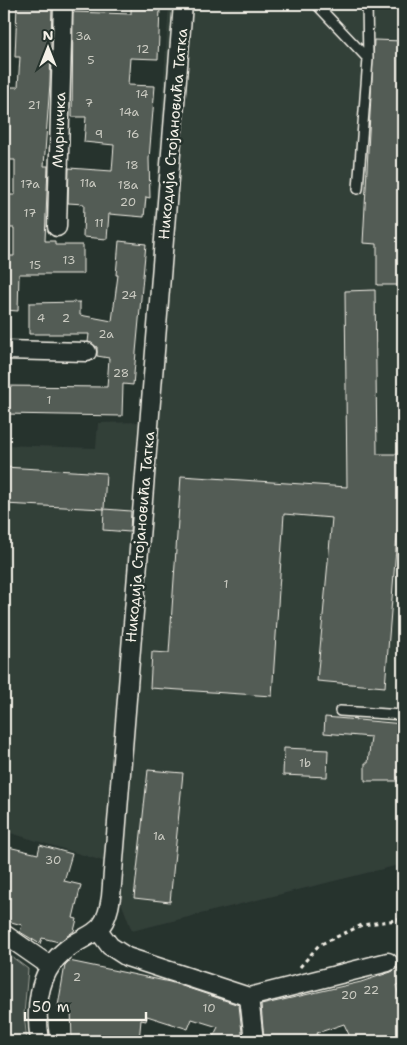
<svg xmlns="http://www.w3.org/2000/svg" width="407" height="1045" font-family="'Shantell Sans',sans-serif">
	<rect width="100%" height="100%" fill="#26332d"/>
	<filter id="ink" filterUnits="userSpaceOnUse"><feTurbulence type="fractalNoise" baseFrequency=".02" numOctaves="2"/><feDisplacementMap in="SourceGraphic" scale="10" xChannelSelector="R" yChannelSelector="G"/><feConvolveMatrix kernelMatrix="1 2 1 2 8 2 1 2 1" color-interpolation-filters="sRGB"/></filter>
	<g filter="url(#ink)">
		<path fill="#333f39" d="M169 4H403V864L132 931 106 862 4 831V445L96 448 98 423 140 422Z"/>
		<path fill="#414b45" stroke="#9a9e96" d="M4 951 28 969 24 1014 27 1041H4Z"/>
		<path fill="#525c55" stroke="#f4f1e8" d="M17 4H52L50 83 44 166H48L45 241H55V245H83V274H19L18 311 4 310V256H14V228H4V195H15V160H8L10 102H4V87H18L20 57H15Z
			M131 8 160 9 158 59 130 58 128 85 155 86 149 159 150 198 146 197 144 217 109 214 107 239 83 237 84 204 68 203 69 168 112 171 114 145 84 142 86 117H72L73 12 131 14Z
			M374 40 403 41V285H377V244L363 243Z
			M119 241 146 244 133 385 123 384 122 416 4 414V386L107 387 109 358 97 356V347L88 342 89 334H29V303L80 302V315L112 321 118 275H116Z
			M375 290 377 454H403V485H401L385 687 317 681 332 518 284 514 272 696 150 688 152 652 169 653 181 476 347 487 345 291Z
			M4 467 106 473 104 509 4 504Z
			M104 509 131 511 130 532 103 530Z
			M325 717 403 724V781H365V763H368L371 737 324 733Z
			M284 748 328 750 327 777 283 775Z
			M148 770 183 773 170 902 134 898Z
			M40 845 72 854 64 881 81 885 73 918 77 919 74 931 59 942 42 938 40 944 20 932 22 925 4 920V899L8 881 4 880V846L38 854Z
			M69 961 170 982 239 1005 243 1041H211L218 1027 192 1019 188 1029 147 1016 146 1021 141 1020 139 1041H72L71 1008 58 1006 65 965Z
			M403 965V984L396 985 403 1010V1041H352L344 1024 317 1033 318 1035 283 1041H264L261 1005 361 982 391 972Z"/>
		<g fill="none" stroke-linecap="round" stroke-linejoin="round">
			<g stroke="#f4f1e8" stroke-width="12">
				<path id="lane" d="M316 4 368 59
					M358 189 368 59 367 4
					M340 711 403 715"/>
			</g>
			<g stroke="#f4f1e8" stroke-width="21">
				<path id="street" d="M57 227 63 4
					M4 350 87 352
					M98 930 110 946 127 957 249 997 388 962
					M4 934 50 966
					M249 997 254 1041
					M40 1041C35 1010 37 974 63 952 89 930 105 939 111 897L183 4"/>
			</g>
			<path stroke="#f4f1e8" stroke-width="3" stroke-dasharray="4 4" stroke-linecap="butt" d="M300 967 319 945 362 925 403 919"/>
			<use href="#lane" stroke="#26332d" stroke-width="9"/>
			<use href="#street" stroke="#26332d" stroke-width="18"/>
		</g>
	</g>
	<g text-anchor="middle" dominant-baseline="central" stroke-width="5" stroke-linejoin="round" paint-order="stroke">
		<g font-size="12" fill="#ccccc3">
			<text x="83" y="36">3a</text>
			<text x="143" y="49">12</text>
			<text x="91" y="60">5</text>
			<text x="142" y="94">14</text>
			<text x="89" y="103">7</text>
			<text x="34" y="105">21</text>
			<text x="129" y="112">14a</text>
			<text x="99" y="134">9</text>
			<text x="133" y="134">16</text>
			<text x="132" y="165">18</text>
			<text x="88" y="183">11a</text>
			<text x="30" y="184">17a</text>
			<text x="128" y="185">18a</text>
			<text x="128" y="202">20</text>
			<text x="30" y="213">17</text>
			<text x="99" y="223">11</text>
			<text x="69" y="260">13</text>
			<text x="35" y="265">15</text>
			<text x="129" y="295">24</text>
			<text x="41" y="318">4</text>
			<text x="66" y="318">2</text>
			<text x="106" y="334">2a</text>
			<text x="121" y="373">28</text>
			<text x="49" y="400">1</text>
			<text x="226" y="584">1</text>
			<text x="305" y="763">1b</text>
			<text x="159" y="836">1a</text>
			<text x="53" y="860">30</text>
			<text x="77" y="977">2</text>
			<text x="371" y="990">22</text>
			<text x="349" y="995">20</text>
			<text x="209" y="1008">10</text>
		</g>
		<g font-size="15" fill="#f4f1e8" stroke="#26332d">
			<text transform="translate(59 130) rotate(-88)">Мирничка</text>
			<text transform="translate(173 134) rotate(-85)">Никодија Стојановића Татка</text>
			<text transform="translate(140 537) rotate(-85)">Никодија Стојановића Татка</text>
		</g>
	</g>
	<rect width="407" height="1045" fill="none" stroke="#26332d" stroke-width="20"/>
	<rect x="10" y="10" width="387" height="1025" fill="none" stroke="#f4f1e8" stroke-width="2" filter="url(#ink)"/>
	<g transform="translate(48 48)" stroke="#26332d" stroke-width="4" paint-order="stroke">
	<path d="M0-4L9 19L0 12L-9 19Z" fill="#f4f1e8"/>
	<text y="-8" font-size="14" font-weight="bold" text-anchor="middle" fill="#f4f1e8">N</text>
	</g>
	<path d="M25 1012v8h121v-8" fill="none" stroke="#f4f1e8" stroke-width="2.5"/>
	<text x="32" y="1012" font-size="15" fill="#f4f1e8" stroke="#26332d" stroke-width="4" paint-order="stroke">50 m</text>
</svg>
